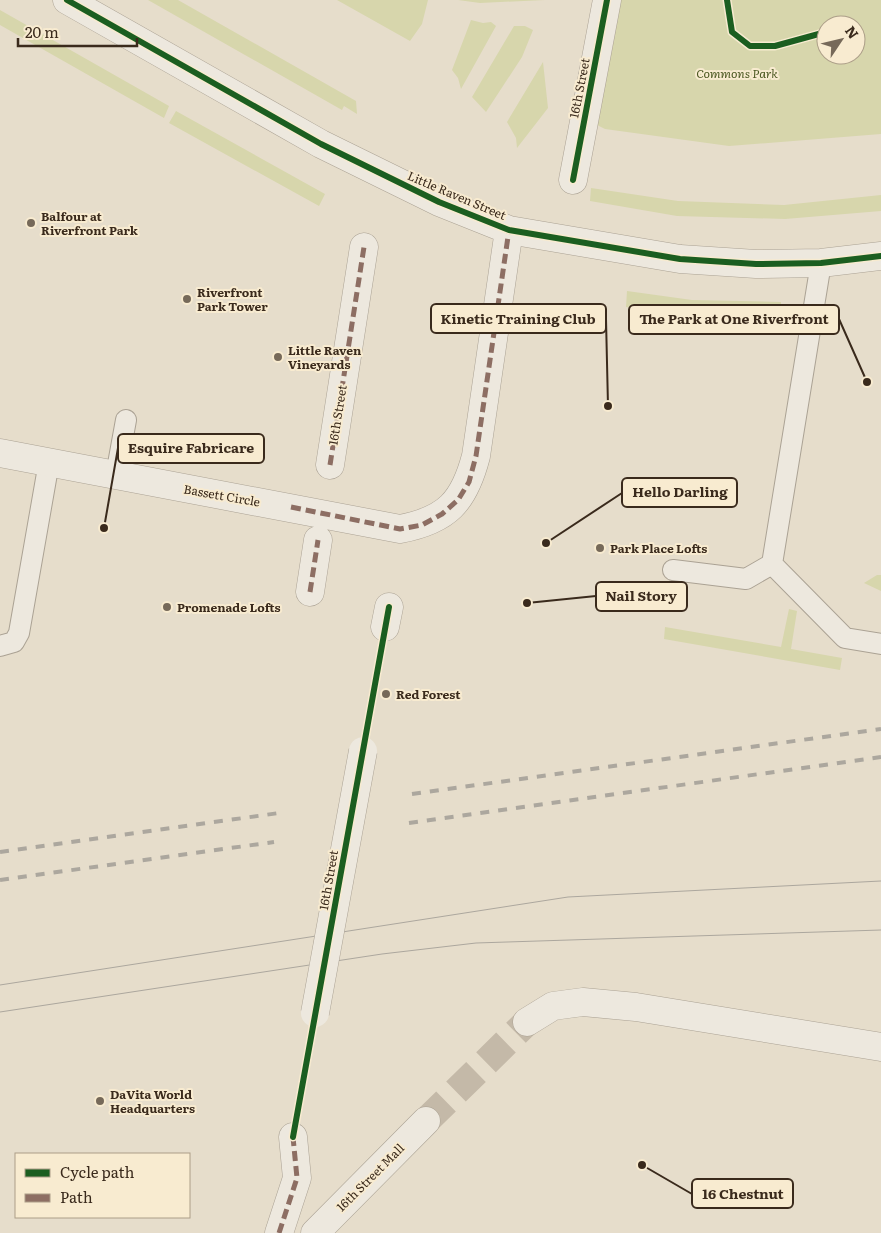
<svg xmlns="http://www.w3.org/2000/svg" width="881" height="1233" font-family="Literata,serif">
	<rect width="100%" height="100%" fill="#e6ddcb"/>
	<path fill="#d7d6ac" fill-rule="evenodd" d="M148 0H178L356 101 357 114 344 106 342 110Z
		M337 0H428L422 24 410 41Z
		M458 0H545L480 3Z
		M614 0H881V134L729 146 605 129 593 123ZM826 25H856V55H826Z
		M0 10 169 106 164 118 0 25Z
		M471 20 483 23 491 22 496 26 461 89 458 78 452 70Z
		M514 26H525L533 30 522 57 486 112 472 97Z
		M543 62 548 108 517 148 516 138 507 122Z
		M176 111 325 194 319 206 169 123Z
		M591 188 678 201 784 205 881 195V211L785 219 677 216 590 201Z
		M627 291 692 300 781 302V316L689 314 626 307Z
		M877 575H881V591L864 583Z
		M789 609 797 611 791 649 842 658 840 670 664 639 665 627 781 647Z"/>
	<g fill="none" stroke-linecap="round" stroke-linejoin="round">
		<path stroke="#c4b9a8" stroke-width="28" stroke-dasharray="28 14" stroke-linecap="butt" d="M426 1121 527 1022"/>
		<g stroke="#aba294" stroke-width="22">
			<path id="lane" d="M821 263 772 564 845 638 881 644
				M116 475 126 420
				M673 570 746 579 772 564
				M0 646 14 642 19 633 49 462"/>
		</g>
		<g stroke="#aba294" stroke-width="29">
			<path id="street" d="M67 0 321 144 439 202 509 230 680 259 756 264 821 263 881 256
				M573 180 607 0
				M0 453 400 529C447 520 464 502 476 456L509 230
				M330 465 364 247
				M310 592 318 540
				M385 627 389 607
				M527 1022 553 1006 583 1002 636 1007 881 1047
				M279 1233 297 1178 293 1137
				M315 1233 426 1121"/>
		</g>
		<use href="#lane" stroke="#ede8de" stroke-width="20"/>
		<use href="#street" stroke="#ede8de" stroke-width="28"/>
		<path stroke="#aca79e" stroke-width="1" d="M0 985 568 897 881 881
			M0 1012 382 954 476 943 881 930"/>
		<path stroke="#aca79e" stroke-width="4" stroke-dasharray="9 9" stroke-linecap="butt" d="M412 794 881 729
			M409 823 881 757
			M0 852 279 813
			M0 880 274 842"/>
		<g stroke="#aba294" stroke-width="29" stroke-linecap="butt">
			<path id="street-bridge" d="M315 1013 363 751"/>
		</g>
		<use href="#street-bridge" stroke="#ede8de" stroke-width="28"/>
		<path stroke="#8d6e63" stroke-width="5" stroke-dasharray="10 5" stroke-linecap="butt" d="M330 465 364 247
			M291 507 400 529 422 525 442 514 458 500 469 482 476 456 509 230
			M310 592 318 540
			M279 1233 297 1178 293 1137"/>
		<g stroke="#f8ebd0" stroke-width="9">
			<path id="cycleway" d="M67 0 321 144 439 202 509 230 680 259 756 264 821 263 881 256
				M727 0 732 32 750 46H775L826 32
				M573 180 607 0
				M293 1137 389 607"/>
		</g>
		<use href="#cycleway" stroke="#1b5e20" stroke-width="6"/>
	</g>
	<g fill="#766959" stroke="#f8ebd0" stroke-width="2">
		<circle cx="31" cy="223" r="5"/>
		<circle cx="187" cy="299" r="5"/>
		<circle cx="278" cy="357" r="5"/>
		<circle cx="600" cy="548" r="5"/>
		<circle cx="167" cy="607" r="5"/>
		<circle cx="386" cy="694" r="5"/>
		<circle cx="100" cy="1101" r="5"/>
	</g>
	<g text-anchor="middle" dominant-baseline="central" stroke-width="4" stroke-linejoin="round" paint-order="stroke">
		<g font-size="12" font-style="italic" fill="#4b5821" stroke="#f8ebd0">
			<text x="737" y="73">Commons Park</text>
		</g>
		<g font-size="12" fill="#3a2a1c" stroke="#f8ebd0">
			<text transform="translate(579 88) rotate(-79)">16th Street</text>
			<text transform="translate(457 195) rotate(23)">Little Raven Street</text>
			<text transform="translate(337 415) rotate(-81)">16th Street</text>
			<text transform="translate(222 495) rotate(10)">Bassett Circle</text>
			<text transform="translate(328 880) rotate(-80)">16th Street</text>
			<text transform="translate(370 1177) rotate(-45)">16th Street Mall</text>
		</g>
		<g font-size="12" font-weight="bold" fill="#3a2a1c" stroke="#f8ebd0" text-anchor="start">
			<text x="41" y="216">Balfour at<tspan x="41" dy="14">Riverfront Park</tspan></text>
			<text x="197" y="292">Riverfront<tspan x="197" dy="14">Park Tower</tspan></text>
			<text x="288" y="350">Little Raven<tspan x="288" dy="14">Vineyards</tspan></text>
			<text x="610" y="548">Park Place Lofts</text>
			<text x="177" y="607">Promenade Lofts</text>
			<text x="396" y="694">Red Forest</text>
			<text x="110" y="1094">DaVita World<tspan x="110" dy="14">Headquarters</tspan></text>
		</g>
	</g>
	<path fill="none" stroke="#3a2a1c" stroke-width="2" d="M608 406L606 319M867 382L839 319M104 528L118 448M546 543L622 493M527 603L596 596M642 1165L692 1194"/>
	<g fill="#3a2a1c" stroke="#f8ebd0" stroke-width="2">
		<circle cx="608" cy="406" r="5"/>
		<circle cx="867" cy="382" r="5"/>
		<circle cx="104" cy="528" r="5"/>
		<circle cx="546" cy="543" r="5"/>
		<circle cx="527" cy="603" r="5"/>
		<circle cx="642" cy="1165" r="5"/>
	</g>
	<g fill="#f8ebd0" stroke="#3a2a1c" stroke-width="2">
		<rect x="431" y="304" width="175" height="29" rx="5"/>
		<rect x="629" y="305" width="210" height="29" rx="5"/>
		<rect x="118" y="434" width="146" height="29" rx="5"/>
		<rect x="622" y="478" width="115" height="29" rx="5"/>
		<rect x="596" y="582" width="91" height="29" rx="5"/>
		<rect x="692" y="1179" width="101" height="29" rx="5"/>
	</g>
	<g font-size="14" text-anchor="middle" font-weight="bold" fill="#3a2a1c">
		<text x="518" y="324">Kinetic Training Club</text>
		<text x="734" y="324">The Park at One Riverfront</text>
		<text x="191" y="453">Esquire Fabricare</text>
		<text x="680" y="497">Hello Darling</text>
		<text x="641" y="601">Nail Story</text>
		<text x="743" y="1199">16 Chestnut</text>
	</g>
	<rect x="15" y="1153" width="175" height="65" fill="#f8ebd0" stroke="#ac9e88"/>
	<rect x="25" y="1169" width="25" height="8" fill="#1b5e20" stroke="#ac9e88"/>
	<text x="60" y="1178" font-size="15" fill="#3a2a1c">Cycle path</text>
	<rect x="25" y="1194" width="25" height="8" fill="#8d6e63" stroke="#ac9e88"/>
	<text x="60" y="1203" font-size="15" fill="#3a2a1c">Path</text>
	<g transform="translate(841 40) rotate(55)"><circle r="24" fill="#f8ebd0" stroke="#ac9e88"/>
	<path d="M0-4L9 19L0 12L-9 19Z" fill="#766959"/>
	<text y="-8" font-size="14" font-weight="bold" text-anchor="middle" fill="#3a2a1c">N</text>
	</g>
	<path d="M18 38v8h119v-8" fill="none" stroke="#3a2a1c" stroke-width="2.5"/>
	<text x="25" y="38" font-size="15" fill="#3a2a1c" stroke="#f8ebd0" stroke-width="4" paint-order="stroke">20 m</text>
</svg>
